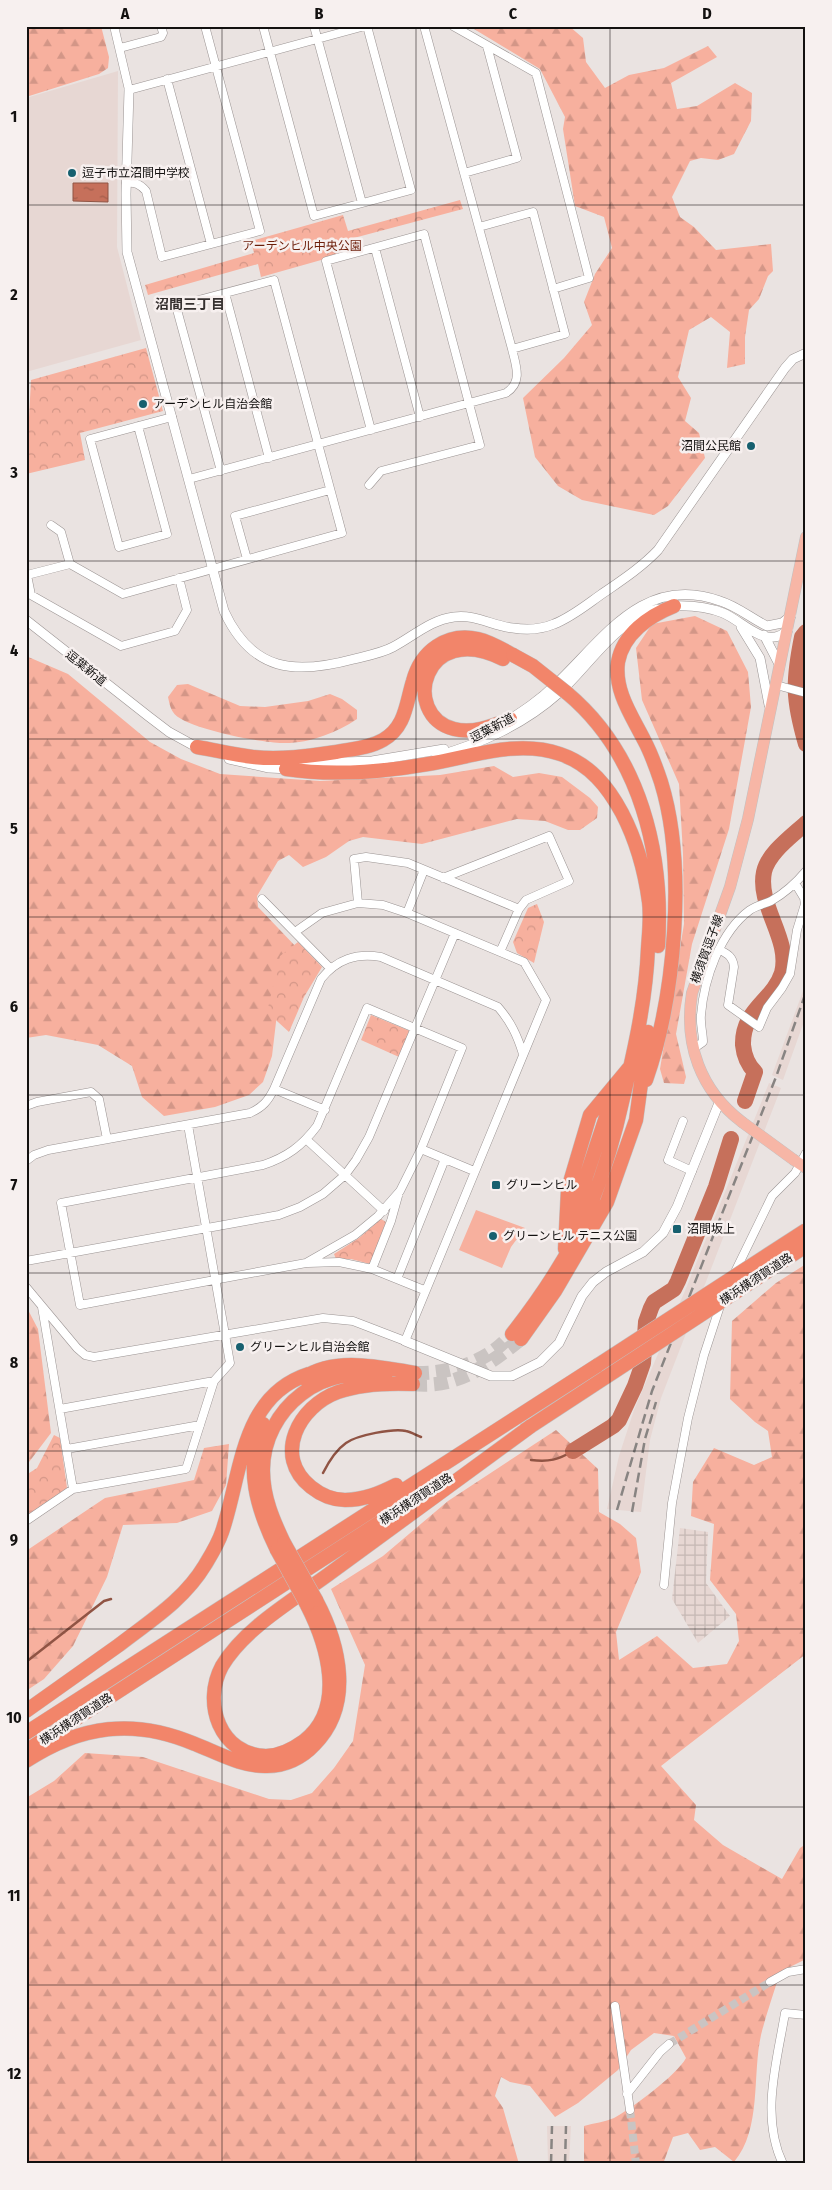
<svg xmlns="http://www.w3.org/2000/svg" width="832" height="2190" font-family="'Fira Sans Condensed','Noto Sans JP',sans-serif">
	<defs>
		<pattern id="industrial-grid" width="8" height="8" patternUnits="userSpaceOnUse" patternTransform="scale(1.25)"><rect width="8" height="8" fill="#e7d7d3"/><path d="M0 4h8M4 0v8" fill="none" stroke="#c5b8b4"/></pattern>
		<pattern id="forest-firs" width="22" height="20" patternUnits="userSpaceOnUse" patternTransform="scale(1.25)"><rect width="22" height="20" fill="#f7b09e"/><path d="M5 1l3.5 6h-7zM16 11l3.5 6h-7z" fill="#d39687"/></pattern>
		<pattern id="park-crowns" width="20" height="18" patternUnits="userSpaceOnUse" patternTransform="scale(1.25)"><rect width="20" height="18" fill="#f7b09e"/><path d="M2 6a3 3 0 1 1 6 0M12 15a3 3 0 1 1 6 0" fill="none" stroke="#d39687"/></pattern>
		<pattern id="water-ripples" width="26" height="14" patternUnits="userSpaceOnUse" patternTransform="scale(1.25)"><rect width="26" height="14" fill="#c6705b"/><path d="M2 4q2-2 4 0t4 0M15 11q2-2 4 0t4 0" fill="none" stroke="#a05b4a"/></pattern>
	</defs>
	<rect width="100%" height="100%" fill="#eae3e1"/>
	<path fill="#e7d7d3" d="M118 71 117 247 141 340 26 372V98Z
		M806 983V1016L783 1080 772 1075Z
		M769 1083 781 1088 661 1398 650 1440 641 1512 607 1509 619 1456 634 1410 687 1286Z
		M547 2126H571L569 2164H548Z"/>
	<path fill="url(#industrial-grid)" d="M680 1528 708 1532 706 1583 730 1616 698 1643 672 1599Z"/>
	<path fill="url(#forest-firs)" d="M26 26H101L109 57 108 68 99 74 26 97Z
		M469 26H569L583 38 586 62 605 88 629 75 664 68 708 46 717 57 671 83 677 109 697 106 735 83 752 93 751 121 734 154 718 160 701 158 690 161 672 197 680 217 694 227 716 250 771 244 773 271 768 276 759 299 749 310 745 337V364L727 368 730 332 711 317 689 330 678 377 691 398 685 421 699 433 705 458 668 506 654 515 582 500 558 486 535 457 523 398 564 358 592 325 584 302 595 274 612 248 604 217 575 206 563 129 565 117 540 69Z
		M695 616 727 631 748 672 751 707 729 829 692 944 676 1034 686 1077 684 1084 664 1083 660 1069 684 924 683 854 679 784 642 700 636 648 652 624Z
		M26 656 68 674 150 742 181 759 220 774 320 781 440 775 494 766 513 777 539 773 562 777 590 798 598 807 597 818 580 830H568L545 821 517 819 422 844 363 837 349 841 326 857 303 867 289 855 278 861 257 896 258 907 299 950 281 980 272 1056 263 1082 249 1095 215 1107 164 1116 142 1097 132 1066 98 1045 46 1035 26 1038Z
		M188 684 240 706 265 707 308 701 330 694 342 699 357 710V719C336 733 308 744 282 743 262 743 182 728 173 712 170 708 169 701 168 697L177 685Z
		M806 1264V1654L661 1766 696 1805 694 1820 723 1845 782 1879 800 1848 806 1844V1959L780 1972C774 1993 766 2014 761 2035 752 2075 762 2129 734 2162L715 2147 700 2150 688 2133 673 2137 663 2164H584V2126C594 2123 605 2122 614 2118 631 2109 677 2075 686 2058L674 2036 654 2033 631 2050 618 2070 578 2103 555 2117 530 2086 510 2082 501 2077 495 2096 503 2108 519 2164H26V1798L54 1781 85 1753 143 1757 269 1799 291 1800 312 1793 334 1768 353 1741 365 1665 331 1589 383 1556 448 1501 556 1430 598 1469 599 1512 620 1524 636 1538 641 1572 616 1632 619 1660 657 1636 693 1668 727 1664 739 1641 736 1614 710 1580 714 1524 691 1516 693 1482 714 1448 754 1465 772 1457 768 1431 755 1422 730 1399 732 1321 776 1283Z
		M26 1306 38 1329 51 1433 26 1466Z
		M229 1444 226 1485 212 1511 177 1523 123 1525 107 1577 73 1646 44 1679 26 1691V1551L105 1498 194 1480 204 1448Z"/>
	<path fill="url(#park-crowns)" d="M460 200 463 209 350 239 353 251 261 277 258 264 148 295 145 285 254 253 251 241 343 215 348 231Z
		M146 348 163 411 80 433 85 460 26 474 31 380Z
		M537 904 544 922 534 963 517 953 513 942 528 908Z
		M298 942 322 967 304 997 289 1032 267 1012 280 956Z
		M371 1015 410 1031 399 1057 361 1040Z
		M381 1219 386 1222 370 1264 351 1259H336L334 1254 359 1238Z
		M54 1435 60 1438 67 1488 26 1516V1475L37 1468Z"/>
	<path fill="#f7b09e" d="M476 1210 525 1228 511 1247 502 1268 459 1250Z"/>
	<path fill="url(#water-ripples)" stroke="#905444" d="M73 183H108V202L73 201Z"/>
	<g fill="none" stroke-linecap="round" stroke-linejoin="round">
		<path stroke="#905444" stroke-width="2.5" d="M531 1460C549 1462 558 1460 573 1451
			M323 1473C328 1463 336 1450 346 1443 357 1435 394 1428 406 1431 411 1432 416 1435 421 1437
			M26 1662 104 1601 111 1599"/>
		<path stroke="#c6705b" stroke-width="16" d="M806 632 802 637C793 682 793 699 806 744
			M745 1101 755 1072C748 1065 744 1055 743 1045 742 1009 773 1001 782 973 791 939 757 906 764 872 768 853 792 836 806 823
			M573 1451 613 1426 619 1420 635 1386 643 1363 646 1322 651 1308 654 1302 674 1289 678 1281 716 1187 731 1139"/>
		<path stroke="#cac4c2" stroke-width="8" stroke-dasharray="8 4" stroke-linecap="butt" d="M669 2044 770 1982
			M630 2110 636 2164"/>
		<path stroke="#cac4c2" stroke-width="14" stroke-dasharray="14 7" stroke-linecap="butt" d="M415 1373C446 1374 481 1364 504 1342
			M413 1384C457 1389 488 1365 521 1339"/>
		<g stroke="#9b9493" stroke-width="9">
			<path id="minor" d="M114 26 129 90 365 26
				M263 26 314 216 411 190 367 26
				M314 26 362 203
				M453 26 536 73 589 278 553 289
				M120 48 161 37 163 33 161 26
				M167 79 211 244
				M464 173 517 158 487 46
				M126 183C135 182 140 184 146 191L162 257 260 231 205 26
				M479 227 533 212 565 334 512 349
				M375 248 420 417
				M225 293 269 458
				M138 426 167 534 119 547 90 439 172 417
				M189 479 506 393C523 382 516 366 512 349L424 26
				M369 485 381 471 480 445 424 234 326 261 371 430
				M51 525 61 532 70 564
				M247 559 235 516 330 490
				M179 578 187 610 175 631 121 646 31 595 27 575 70 564 123 594C196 573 269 553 342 533L274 280 176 306 221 471
				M776 685 806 693
				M443 878 549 836 569 881 526 900 519 909 500 952
				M262 899 330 968
				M358 903 354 859 366 857 408 863 519 909
				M407 913 424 870
				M720 950C728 954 733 957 734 967L728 1005 759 1027 767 1008 782 988 790 974 797 930 805 904 804 898 795 883
				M367 1008 462 1048 421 1149 400 1191 378 1216 355 1235 306 1263 80 1305 61 1203 263 1165C287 1157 302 1146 317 1126Z
				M693 1049 703 1042C703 1033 700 1024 701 1015 704 979 720 932 750 910 756 906 764 904 771 901 785 893 796 883 806 871
				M274 1089 325 1110
				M26 1106 37 1102 91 1092 99 1099 107 1139
				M683 1121 668 1160 692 1171
				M307 1140 384 1211
				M421 1149 474 1171
				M26 1161 34 1155 48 1150 250 1113C263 1107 268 1101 274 1089L321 979C337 959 356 953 381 957L498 1007C511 1022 517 1035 523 1054
				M26 1261 279 1215 300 1207 323 1194 345 1175 356 1160 369 1137 455 933
				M308 1263 339 1262 372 1269 424 1290
				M372 1269 391 1221 398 1196
				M734 1274 772 1196 795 1173 806 1153
				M397 1279 445 1159
				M26 1287 77 1348 85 1355 94 1357 323 1318 353 1321 405 1341 546 1000 524 962 407 913 383 905 358 903 322 913 295 932
				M42 1307 73 1489
				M60 1409 214 1381
				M67 1449 200 1425
				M26 1521 73 1489 186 1469 214 1381 230 1363 188 1125
				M664 1585 672 1503 688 1418 704 1355 721 1303
				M770 1982 788 1972 806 1969
				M615 2006 630 2110
				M627 2094 660 2052 669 2044
				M783 2164C760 2116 777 2062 785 2013L806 2015"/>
		</g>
		<g stroke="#9b9493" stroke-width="10">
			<path id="tertiary" d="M129 90 126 194 127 252 224 611C252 672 295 675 354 659 366 656 382 653 393 647 414 636 430 620 454 617 475 614 493 626 513 628 526 630 542 629 554 624 570 618 585 606 599 596 619 582 641 568 658 550L785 368 793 359 806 353
				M670 606C688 605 706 606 723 613 743 621 766 651 788 630
				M26 620 148 716 169 732 200 749
				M741 627 760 658 769 705
				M764 635 780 666
				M506 722C523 711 540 700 555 685 603 640 643 573 720 601 737 606 752 619 767 626L782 623 791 616
				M437 756C482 743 523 725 559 693 590 665 615 621 657 609
				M229 759 269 768 290 769
				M288 764 372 761 444 749
				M405 1341 491 1376H512L540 1362 559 1343 582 1296 593 1282 606 1272 643 1252 663 1233 677 1207 719 1103"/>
		</g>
		<g stroke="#c2c1c1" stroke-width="12">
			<path id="primary" d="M742 1122C700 1090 684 1044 692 993L730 887 748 819 806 537
				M794 1160 806 1168"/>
		</g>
		<g stroke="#c2c1c1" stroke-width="15">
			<path id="motorway" d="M503 659C423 619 400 715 454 729 473 734 492 726 510 719
				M567 693C641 755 664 854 658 946
				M197 747C215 750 234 755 253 757 281 760 308 756 336 752 352 749 369 748 383 740 406 727 406 703 413 681 421 651 447 632 478 639 491 642 502 649 513 655
				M286 769C332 776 382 772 428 764 471 757 517 739 560 754 590 764 608 787 622 813 636 840 645 872 649 902 651 916 649 933 648 948 646 999 635 1048 623 1098 615 1135 605 1169 591 1204 573 1249 541 1297 512 1334
				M646 1080C675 997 687 866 661 782 656 767 651 753 644 740 632 716 614 691 618 662 623 634 649 616 674 606
				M571 1222 609 1108 621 1089
				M565 1249 568 1189 590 1115 629 1068
				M521 1339 555 1291 607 1202 636 1120 648 1032
				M303 1378C335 1356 379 1367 415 1373
				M263 1424C244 1467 257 1509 277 1550
				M525 1430 606 1377
				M396 1485C380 1493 364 1500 345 1500 333 1500 321 1495 311 1487 272 1456 299 1406 338 1392 361 1384 389 1383 413 1384
				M284 1543C273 1520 263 1497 263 1471 262 1409 326 1358 386 1380
				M307 1605C327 1644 347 1708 304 1741 293 1749 281 1756 266 1756 220 1755 202 1703 222 1666 245 1627 297 1598 333 1571 399 1523 465 1474 531 1426
				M26 1711C57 1689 88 1667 119 1645 150 1621 184 1600 205 1565 211 1555 218 1544 222 1532 242 1474 240 1396 309 1374
				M26 1733 598 1365
				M26 1751 422 1495
				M26 1761C81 1725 134 1718 195 1744 218 1753 242 1767 267 1766 285 1766 302 1758 314 1745 354 1705 340 1645 316 1600"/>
		</g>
		<use href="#minor" stroke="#fff" stroke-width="8"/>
		<use href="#tertiary" stroke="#fff" stroke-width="9"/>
		<use href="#primary" stroke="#f7b6a6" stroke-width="11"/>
		<use href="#motorway" stroke="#f2856a" stroke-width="14"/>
		<path stroke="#888482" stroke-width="2.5" stroke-dasharray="10 5" stroke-linecap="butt" d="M617 1510 652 1391 776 1077 806 992
			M632 1512 645 1439 656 1402
			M551 2164 552 2126
			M565 2164 566 2126"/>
		<g stroke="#c2c1c1" stroke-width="12" stroke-linecap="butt">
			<path id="primary-bridge" d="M742 1122 794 1160"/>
		</g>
		<g stroke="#c2c1c1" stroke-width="15" stroke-linecap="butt">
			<path id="motorway-bridge" d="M513 655 533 666 567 693
				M598 1365 806 1230
				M606 1377 806 1246
				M284 1543 316 1600
				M277 1550 307 1605"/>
		</g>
		<use href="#primary-bridge" stroke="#f7b6a6" stroke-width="11"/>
		<use href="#motorway-bridge" stroke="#f2856a" stroke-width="14"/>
	</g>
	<path fill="none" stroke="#131110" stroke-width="1" stroke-opacity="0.55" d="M222 26V2164M416 26V2164M610 26V2164M26 205H806M26 383H806M26 561H806M26 739H806M26 917H806M26 1095H806M26 1273H806M26 1451H806M26 1629H806M26 1807H806M26 1985H806"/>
	<g fill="#17606f" stroke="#f7f0ef" stroke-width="2">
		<circle cx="72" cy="173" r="5"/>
		<circle cx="143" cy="404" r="5"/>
		<circle cx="751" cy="446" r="5"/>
		<rect x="491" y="1180" width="10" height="10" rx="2.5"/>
		<rect x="672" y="1224" width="10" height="10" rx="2.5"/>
		<circle cx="493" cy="1236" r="5"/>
		<circle cx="240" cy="1347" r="5"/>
	</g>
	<g text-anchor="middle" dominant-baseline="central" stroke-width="5" stroke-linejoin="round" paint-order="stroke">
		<g font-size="12" fill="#131110" stroke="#f7f0ef" text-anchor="start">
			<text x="82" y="173">逗子市立沼間中学校</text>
			<text x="153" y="404">アーデンヒル自治会館</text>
			<text x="741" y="446" text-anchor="end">沼間公民館</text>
			<text x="506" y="1185">グリーンヒル</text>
			<text x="687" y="1229">沼間坂上</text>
			<text x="503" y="1236">グリーンヒル テニス公園</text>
			<text x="250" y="1347">グリーンヒル自治会館</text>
		</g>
		<g font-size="12" fill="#6d1e0a" stroke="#f7f0ef">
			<text x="302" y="246">アーデンヒル中央公園</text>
		</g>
		<g font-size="12" fill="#131110" stroke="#f7f0ef">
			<text transform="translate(86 668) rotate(39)">逗葉新道</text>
			<text transform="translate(492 728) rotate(-28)">逗葉新道</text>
			<text transform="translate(707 949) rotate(-70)">横須賀逗子線</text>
			<text transform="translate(756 1279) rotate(-33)">横浜横須賀道路</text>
			<text transform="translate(416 1499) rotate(-33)">横浜横須賀道路</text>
			<text transform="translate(76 1719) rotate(-33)">横浜横須賀道路</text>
		</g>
		<g font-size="14" font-weight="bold" fill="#363130" stroke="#f7f0ef">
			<text x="190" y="304">沼間三丁目</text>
		</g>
	</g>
	<rect width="832" height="2190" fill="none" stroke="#f7f0ef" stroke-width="55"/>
	<rect x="28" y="28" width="776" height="2134" fill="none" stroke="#131110" stroke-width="2"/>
	<g font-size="16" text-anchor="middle" font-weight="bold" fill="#131110">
		<text x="125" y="19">A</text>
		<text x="319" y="19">B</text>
		<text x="513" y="19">C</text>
		<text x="707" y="19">D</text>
		<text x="14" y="122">1</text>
		<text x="14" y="300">2</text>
		<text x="14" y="478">3</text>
		<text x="14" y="656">4</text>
		<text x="14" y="834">5</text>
		<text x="14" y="1012">6</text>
		<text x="14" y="1190">7</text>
		<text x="14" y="1368">8</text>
		<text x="14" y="1545">9</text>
		<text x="14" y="1723">10</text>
		<text x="14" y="1901">11</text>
		<text x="14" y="2079">12</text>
	</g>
</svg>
